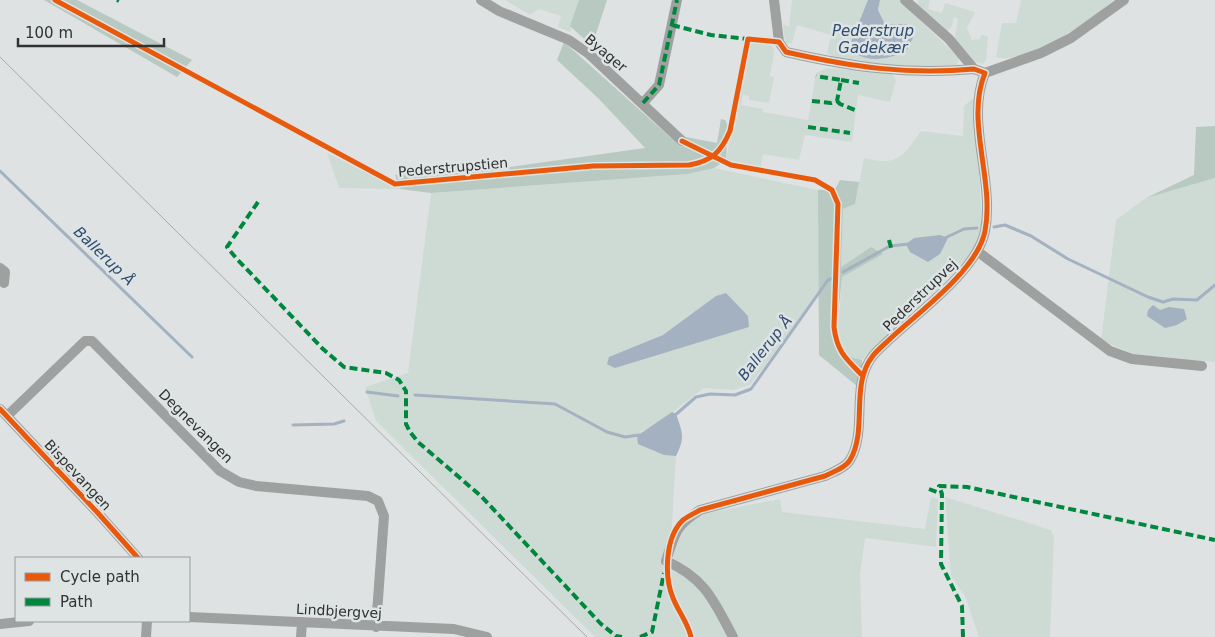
<svg xmlns="http://www.w3.org/2000/svg" width="1215" height="637" font-family="'DejaVu Sans',sans-serif">
	<rect width="100%" height="100%" fill="#dfe2e3"/>
	<path fill="#cedbd5" d="M505 0H580L570 32 558 27 561 16 539 9 530 15Z
		M792 0H868L867 4 906 52 913 38 885 24 878 10 880 0H899L959 58 957 65 910 68 837 59 827 53 831 35 797 25 792 43H785L783 24 789 27Z
		M918 0H930L928 9 942 13 945 3 975 12 967 28 972 40 980 39 981 35 988 36 986 60 983 64 971 61 954 42 958 19 954 17 952 26 945 33 918 5Z
		M1021 0H1114C1092 19 1026 67 996 57L1002 23H1016Z
		M752 42 768 44 773 47 774 53 770 76 774 77 769 103 749 100V96L743 95 741 105 763 109 762 112 769 113 808 120 816 73 827 68 892 74 896 80 890 102 858 95 852 142 805 135 799 160 763 154 761 167 726 160 748 45Z
		M972 99H975L982 223 979 239 971 253 942 285 862 360 848 356 841 348 838 329 842 277 871 247 841 267 843 209 855 204 864 158C898 166 902 158 921 131L963 136 964 106Z
		M327 153 400 189 339 188Z
		M714 168 818 190 819 293 750 385 733 390 704 388 651 429 641 431 664 455 676 456 671 539 685 525 702 514 780 499 782 512 925 529 931 497 938 499 936 547 865 538 860 574 862 637H595L376 421 365 387 408 373 431 193 688 174Z
		M1215 178V362L1134 354 1101 340 1116 220 1146 198Z
		M945 497 1051 530 1054 537 1050 637H979L965 596 951 576Z"/>
	<path fill="#b7c9c0" d="M44 0H77L192 60 177 77Z
		M579 0H607L592 46 570 26Z
		M564 42 681 147 686 137 717 143 721 119 725 120 728 126 726 160 714 168 688 174 431 193 400 189 395 175 475 172 645 148 598 98 557 60Z
		M1215 126V178L1146 198 1194 175 1196 127Z
		M840 180 859 182 855 204 843 209 841 267 871 247 883 254 842 277C841 294 833 335 841 349 846 357 854 358 862 360L863 391 819 355 818 190 835 189Z"/>
	<path fill="#a3b1c1" d="M868 0H880L878 10 885 24H906L913 38 906 52C886 59 869 64 850 50L851 42Z
		M940 235 948 238 940 254 928 262 910 252 906 244 914 238Z
		M726 293 748 316 749 327 615 368 607 364 609 357 663 335 716 296Z
		M1153 305 1160 310 1169 307 1184 309 1187 319 1177 325 1165 328 1147 316 1148 310Z
		M672 412 676 414C683 433 685 438 676 456L664 455 638 444 637 436Z"/>
	<g fill="none" stroke-linecap="round" stroke-linejoin="round">
		<path stroke="#a3b1c1" stroke-width="3" d="M0 171 192 357
			M994 227 1005 225 1031 236 1068 259 1148 297 1163 302 1173 299 1197 300 1215 285
			M945 238 964 229 977 228
			M843 272 890 246 909 244
			M367 392 398 396
			M415 395 555 404 607 432 625 437 639 435
			M674 416 696 397 710 394 735 395 751 389 828 280 833 278
			M293 425 334 424 344 421"/>
		<path stroke="#9fa1a1" stroke-width="10" d="M481 0 499 11 569 40 589 54 682 141
			M774 0 779 42 786 52C852 67 907 75 974 69L985 73
			M905 0 949 39 974 69
			M643 103 659 85 677 0
			M977 251 1110 351 1132 359 1202 366
			M0 268 5 272 4 283
			M0 409 97 512 138 558
			M7 416 85 341H92L220 471 239 482 256 486 368 496 378 501 384 516 376 627
			M189 617 454 629 487 637
			M0 624 29 621
			M146 637 147 621
			M301 637 302 622
			M733 637C714 601 705 578 666 561 675 533 675 526 700 510L825 476C833 472 845 468 850 460 868 430 850 386 872 357 877 350 885 344 891 338 919 312 978 269 985 231 995 181 965 121 985 73L1041 53 1071 38 1124 0"/>
		<path stroke="#a7a8a9" stroke-width="1" d="M0 57 587 637"/>
		<path stroke="#00873e" stroke-width="4" stroke-dasharray="8 4" stroke-linecap="butt" d="M117 0 119 1
			M672 25 711 35 748 39
			M841 80 859 83
			M812 101 831 103 837 101 841 80 816 76
			M837 101 840 104 855 110
			M643 103 659 85 677 0
			M808 127 850 133
			M258 202 227 247 236 258 323 349 344 367 386 373 399 380 406 391V424L410 432 418 442 481 496 601 624 616 636 622 637
			M889 240 892 251
			M929 489 942 494
			M640 637 652 632 664 573
			M963 637 962 606 941 564 942 494 939 486 967 487 1215 540"/>
		<g stroke="#dee3e4" stroke-width="8">
			<path id="cycleway" d="M55 0 395 184 593 166 689 165C712 161 721 152 730 131L748 39 779 42 786 52C852 67 907 75 974 69L985 73C965 121 995 181 985 231 978 269 919 312 891 338 885 344 877 350 872 357 850 386 868 430 850 460 845 468 833 472 825 476L700 510C695 513 688 516 683 520 665 537 664 576 673 598 678 611 688 623 691 637
				M682 141 731 165 815 180 832 190 838 204 834 327C837 352 846 359 863 376
				M0 409 97 512 138 558"/>
		</g>
		<use href="#cycleway" stroke="#e8590c" stroke-width="5"/>
	</g>
	<g text-anchor="middle" dominant-baseline="central" stroke-width="5" stroke-linejoin="round" paint-order="stroke">
		<g font-size="14" fill="#303233" stroke="#dee3e4">
			<text transform="translate(606 53) rotate(40)">Byager</text>
			<text transform="translate(453 167) rotate(-5)">Pederstrupstien</text>
			<text transform="translate(920 295) rotate(-44)">Pederstrupvej</text>
			<text transform="translate(196 426) rotate(45)">Degnevangen</text>
			<text transform="translate(78 475) rotate(47)">Bispevangen</text>
			<text transform="translate(339 611) rotate(3)">Lindbjergvej</text>
		</g>
		<g font-size="15" font-style="italic" fill="#2f4d71" stroke="#dee3e4">
			<text x="873" y="31">Pederstrup<tspan x="873" dy="17">Gadekær</tspan></text>
			<text transform="translate(104 256) rotate(44)">Ballerup Å</text>
			<text transform="translate(765 348) rotate(-52)">Ballerup Å</text>
		</g>
	</g>
	<rect x="15" y="557" width="175" height="65" fill="#dee3e4" stroke="#989c9d"/>
	<rect x="25" y="573" width="25" height="8" fill="#e8590c" stroke="#989c9d"/>
	<text x="60" y="582" font-size="15" fill="#303233">Cycle path</text>
	<rect x="25" y="598" width="25" height="8" fill="#00873e" stroke="#989c9d"/>
	<text x="60" y="607" font-size="15" fill="#303233">Path</text>
	<path d="M18 38v8h146v-8" fill="none" stroke="#303233" stroke-width="2.5"/>
	<text x="25" y="38" font-size="15" fill="#303233" stroke="#dee3e4" stroke-width="4" paint-order="stroke">100 m</text>
</svg>
